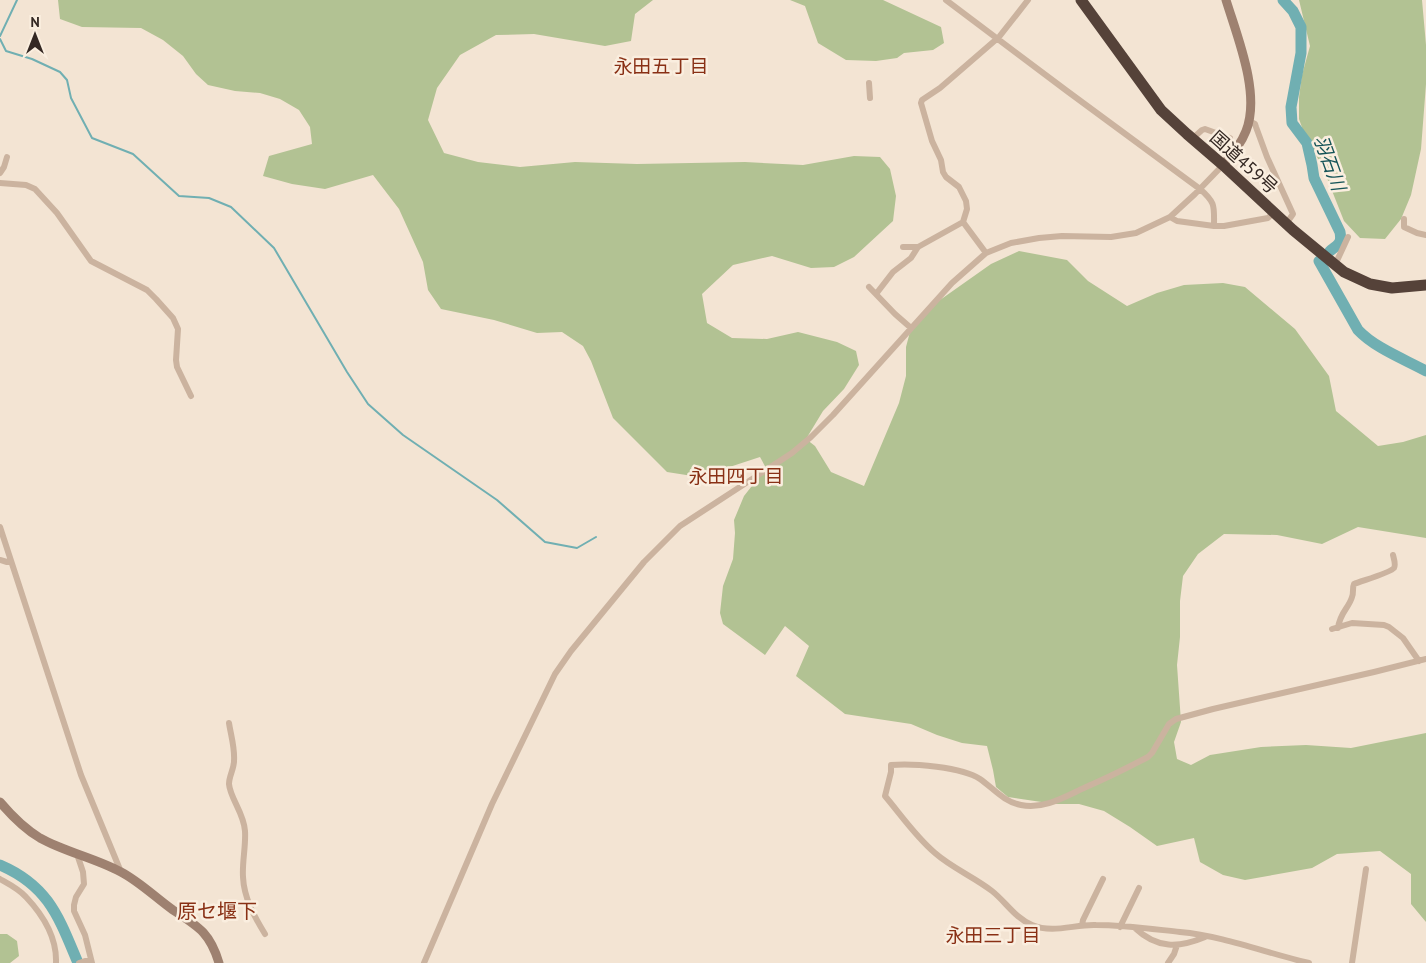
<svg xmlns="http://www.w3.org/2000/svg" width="1426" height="963" font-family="'PT Sans','Noto Sans JP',sans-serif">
	<rect width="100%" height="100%" fill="#f3e4d3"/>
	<path fill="#b2c293" d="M58 0H653L635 14 631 41 605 46 534 34 496 35 460 55 437 88 428 120 444 153 478 162 520 167 575 162 637 164 745 162 803 165 854 156 880 157 890 169 896 196 893 221 854 257 834 267 811 268 772 256 733 265 702 294 707 323 732 338 767 339 798 332 837 342 856 351 859 365 844 389 823 411 806 439 815 446 831 472 864 486 899 403 906 376V347L911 328 940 300 991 264 1019 251 1067 260 1088 281 1127 306 1157 293 1184 285 1223 283 1245 287 1295 329 1329 376 1336 411 1378 446 1403 442 1426 435V538L1358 527 1322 544 1277 535 1224 534 1198 554 1183 576 1180 601V637L1177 665 1181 722 1174 742 1177 759 1191 765 1210 755 1261 747 1306 745 1351 748 1426 733V922L1411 904V874L1380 851 1337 854 1312 868 1245 880 1223 875 1200 862 1194 838 1157 846 1130 827 1104 811 1079 804H1055L1008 797 996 787 993 770 987 746 962 743 937 735 911 724 845 714 796 676 809 646 785 626 765 655 723 624 720 613 723 586 733 559 735 533 734 520 744 496 766 468 760 457 699 477 667 472 613 418 591 361 583 346 562 332 537 333 494 320 441 309 428 290 423 262 399 209 373 175 325 189 292 184 263 176 269 156 312 144 310 127 299 110 280 99 260 93 235 91 208 85 196 74 183 56 163 40 141 28 82 27 60 19Z
		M790 0H883L941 27 944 43 933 50 904 53 897 58 876 61 846 60 818 43 805 6Z
		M1299 0H1422L1426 45V84L1421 149 1411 195 1401 219 1385 239 1360 238 1344 221 1323 168 1304 133 1299 119V97L1302 75 1310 46Z
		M0 934H7L17 941 19 956 10 963H0Z"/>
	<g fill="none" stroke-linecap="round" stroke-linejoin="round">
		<path stroke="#70afb2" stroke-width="2" d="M0 36 17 0
			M0 39 6 51 32 59 60 72 67 80 71 98 92 138 133 154 179 196 209 198 231 207 274 248 347 372 368 404 403 435 497 500 545 542 577 548 596 537"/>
		<path stroke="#70afb2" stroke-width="11" d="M1283 0 1293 11 1301 27V53L1291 107 1292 123 1307 143 1312 165 1314 178 1340 232C1342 243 1339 244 1330 251
			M1319 261 1358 330C1375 348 1404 359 1426 371
			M0 865C49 886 59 918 78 963"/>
		<path stroke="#cbb39f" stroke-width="6" d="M946 0 1067 91 1200 189C1216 203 1214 206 1214 226
			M869 83 870 98
			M1249 121 1255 124 1256 127 1267 157 1293 214 1286 224
			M1192 139 1202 130 1205 129 1230 138
			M0 173 4 167 7 157
			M0 183 26 185 35 189 57 213 91 261 147 290 156 299 173 318 178 329 176 360 177 367 191 396
			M1170 217 1177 221 1214 226H1224L1268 218 1274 212
			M1404 219V227L1417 233 1426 235
			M903 247H918
			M986 253 963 222 967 209 966 201 959 187 946 177 943 172 941 160 932 141 921 103 922 100 940 88 999 37 1028 0
			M1335 265 1348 237
			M869 287 895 314 911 328
			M876 294 893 272 911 258 918 247 963 222
			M0 527 81 775 121 872
			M0 560 7 562 11 561
			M1338 628C1340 612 1349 608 1352 597 1354 592 1352 588 1354 584 1361 581 1390 573 1394 568 1396 565 1394 559 1393 555
			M1332 629 1352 623 1384 625 1389 627 1403 638 1419 661
			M229 723C231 736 235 748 234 761 234 769 229 776 229 784 230 798 244 813 245 831 246 846 242 862 243 877 244 898 254 916 265 934
			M77 854 83 872 84 884 76 897 74 905V911L85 935 92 963
			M0 879C9 884 19 889 26 897 43 915 57 938 56 963
			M1082 925 1083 920 1103 879
			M1120 927 1139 888
			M1135 928C1157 949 1179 948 1205 937
			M79 963 91 959
			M424 963 492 804 555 674 571 651 644 562 680 526 792 453 811 437 833 415 952 283 986 253 1011 243 1039 238 1062 236 1111 237 1136 233 1170 217 1195 194 1223 165
			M1168 963 1174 954 1177 945
			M1309 963C1266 953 1224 936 1180 932 1152 929 1124 925 1096 925 1075 924 1053 934 1032 925 1015 918 1006 902 992 891 974 877 952 868 935 853 916 837 901 815 885 796L891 772V765C912 763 962 767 980 779 993 788 1004 802 1021 805 1044 810 1066 796 1086 787 1107 778 1127 768 1148 757L1152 753 1169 724 1176 719 1213 709 1374 672 1426 659
			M1352 963 1366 869"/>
		<path stroke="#9e8170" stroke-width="9" d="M1223 165C1232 155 1241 144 1246 131 1261 94 1237 36 1226 0
			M0 802C11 815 25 829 40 838 65 852 95 858 121 872 140 882 156 898 173 910 199 927 210 933 219 963"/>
		<path stroke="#554239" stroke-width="11" d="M1081 0 1161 110 1187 134 1223 165 1293 230 1344 272 1370 284 1392 288 1426 285"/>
	</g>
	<g text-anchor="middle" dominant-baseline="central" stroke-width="5" stroke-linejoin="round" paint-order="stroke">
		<g font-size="18" fill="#342823" stroke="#faeedf">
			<text transform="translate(1244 162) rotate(42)">国道459号</text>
		</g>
		<g font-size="19" fill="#893015" stroke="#faeedf">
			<text x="661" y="66">永田五丁目</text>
			<text x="736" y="476">永田四丁目</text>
			<text x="993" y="935">永田三丁目</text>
		</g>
		<g font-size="19" font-style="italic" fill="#165458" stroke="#faeedf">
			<text transform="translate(1330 163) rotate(70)">羽石川</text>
		</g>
		<g font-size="20" fill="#893015" stroke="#faeedf">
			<text x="217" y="911">原セ堰下</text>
		</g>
	</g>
	<g transform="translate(35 35)" stroke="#faeedf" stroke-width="4" paint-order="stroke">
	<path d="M0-4L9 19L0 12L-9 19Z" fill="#342823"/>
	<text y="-8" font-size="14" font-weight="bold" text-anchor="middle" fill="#342823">N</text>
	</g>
</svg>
